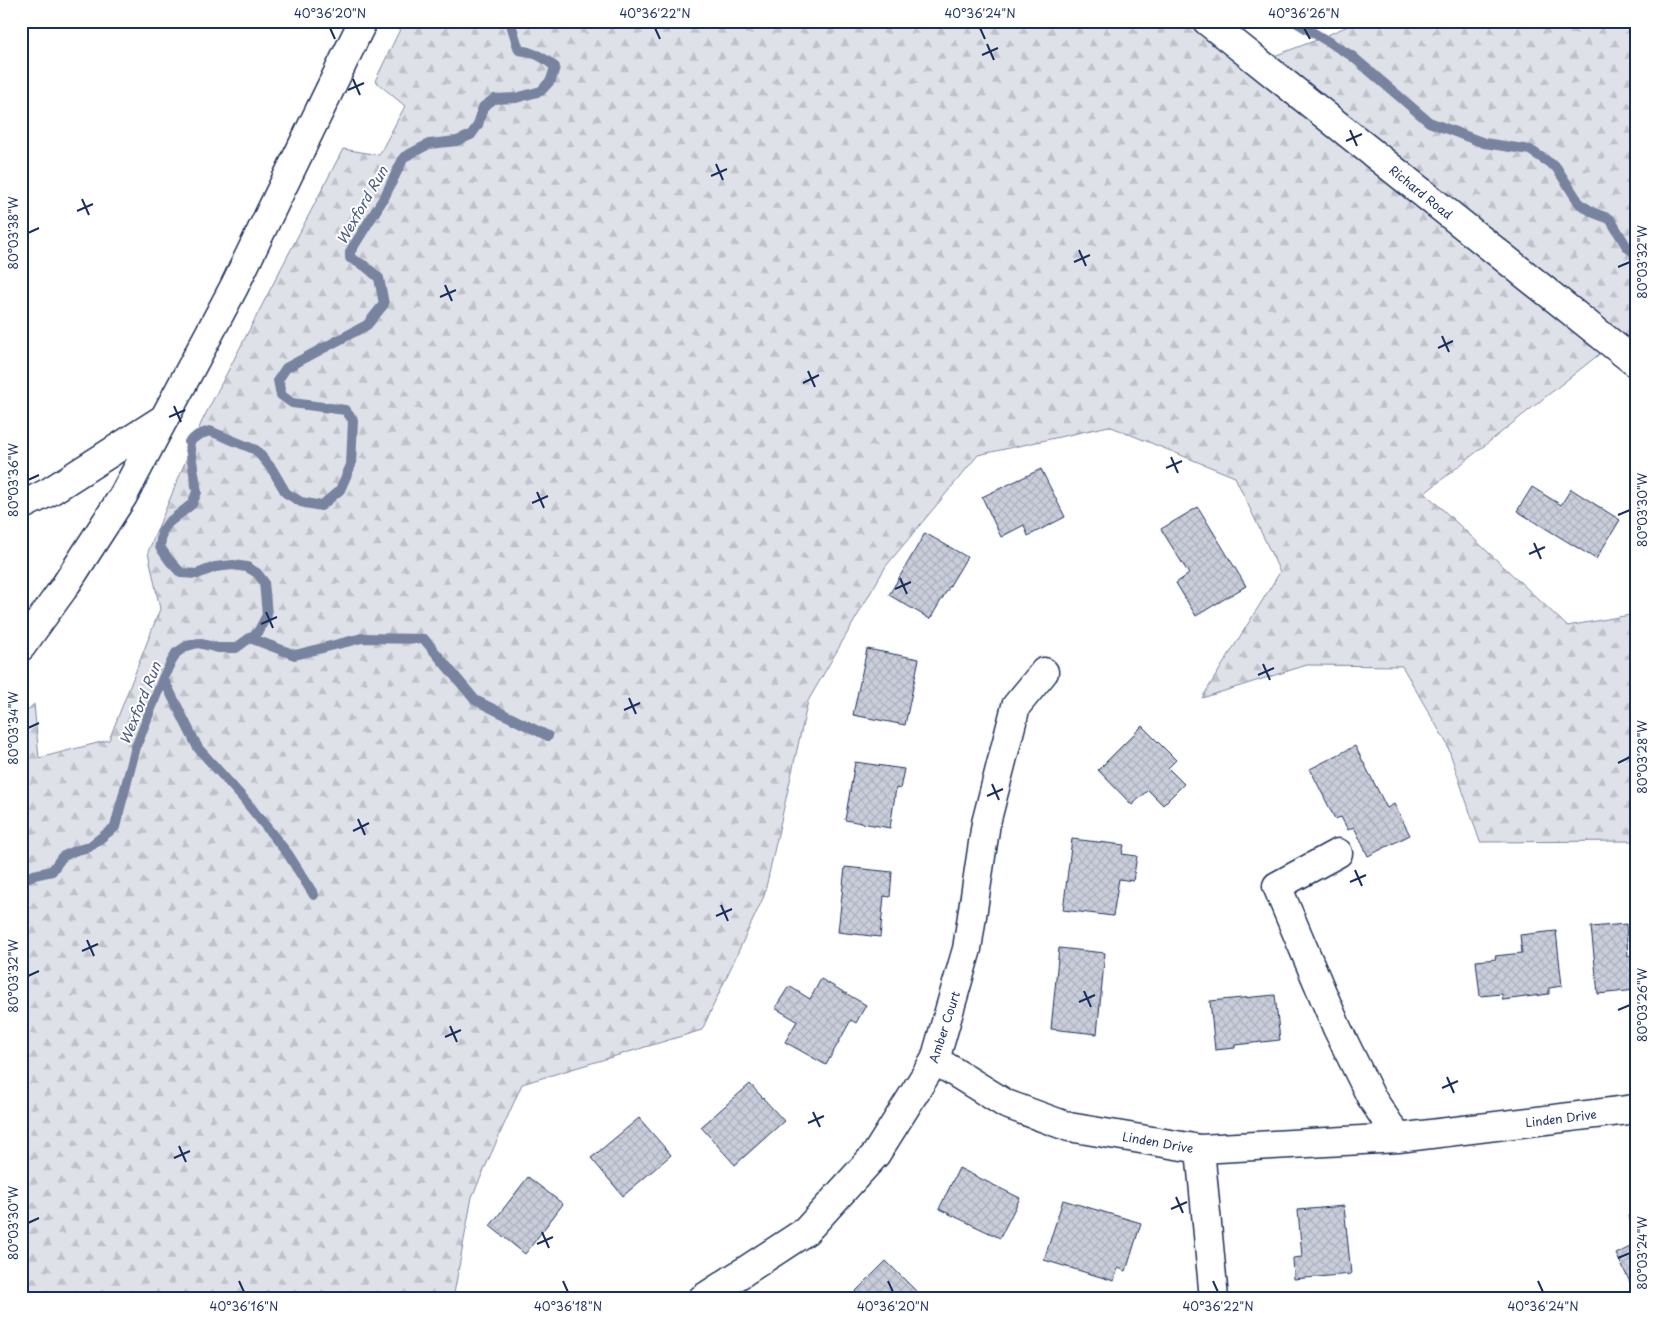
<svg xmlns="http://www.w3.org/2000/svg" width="1657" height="1320" font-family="'Playpen Sans',sans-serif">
	<defs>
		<pattern id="forest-firs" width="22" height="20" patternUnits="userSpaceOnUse" patternTransform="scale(1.25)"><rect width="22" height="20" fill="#dee1e7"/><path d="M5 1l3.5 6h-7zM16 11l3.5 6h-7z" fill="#bec1c9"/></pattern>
		<pattern id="building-cross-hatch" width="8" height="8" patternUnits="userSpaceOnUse" patternTransform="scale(1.25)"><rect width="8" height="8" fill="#caceda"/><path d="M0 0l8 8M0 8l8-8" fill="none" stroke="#adb1be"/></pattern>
	</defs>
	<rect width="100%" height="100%" fill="#fff"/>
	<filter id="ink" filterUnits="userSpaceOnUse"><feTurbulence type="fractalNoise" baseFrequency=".02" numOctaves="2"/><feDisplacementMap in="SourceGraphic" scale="10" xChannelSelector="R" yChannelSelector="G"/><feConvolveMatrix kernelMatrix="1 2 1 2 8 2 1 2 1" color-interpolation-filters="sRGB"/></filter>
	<g filter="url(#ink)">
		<path fill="url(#forest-firs)" stroke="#7c88a2" d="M404 21H1207L1258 62 1314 41 1359 21H1636V363L1612 344 1425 493 1567 626 1636 614V841L1480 842 1447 744 1402 666 1307 665 1202 698 1280 572 1235 477 1109 426 978 455 886 566 808 701 764 896 702 1030 522 1084 472 1197 453 1299H21V716L34 704 39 758 109 740 160 609 148 552 202 421 343 149 379 155 405 106 375 81Z"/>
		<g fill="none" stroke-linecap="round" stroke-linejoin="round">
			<path stroke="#77839f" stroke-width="10" d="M1294 21 1352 56 1429 122 1484 143 1530 150 1556 167 1580 204 1594 213 1610 219 1627 247 1636 254
				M250 638 295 655 362 638 424 639 475 700 548 736
				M163 678 198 748 243 798 288 854 314 895
				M21 880 34 875 52 871 62 857 74 851 89 847 115 827 136 747 163 678 176 653 187 646 198 643 218 648H236L258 632 267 615 264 582 257 573 247 567 233 565 215 567 197 574 181 573 169 560 160 547 162 532 168 523 192 504 197 492 189 442 198 435 210 431 256 450 272 469 286 493 301 502 321 506 340 490 351 465 353 420 345 410 292 403 281 395 278 380 286 368 367 325 384 304 379 278 365 266 350 258V252L385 196 404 157 429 144 457 141 471 135 478 125 483 107 494 99 516 98 541 91 551 80 555 67C544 57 534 52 519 50L510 21"/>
		</g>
		<path fill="url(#building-cross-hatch)" stroke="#1b2f5e" d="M1041 469 1065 517 1028 536 1024 525 1001 537 982 497Z
			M1532 487 1561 505 1571 489 1620 520 1596 559 1517 511Z
			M1198 507 1246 586 1196 616 1176 583 1189 574 1161 529Z
			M925 533 967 557 930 619 889 595Z
			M867 649 919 659 905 725 853 715Z
			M1142 726 1176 760 1168 768 1184 784 1163 805 1148 790 1132 805 1098 770Z
			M1355 746 1387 808 1394 804 1410 835 1368 856 1354 827 1348 830 1341 817 1335 819 1310 769Z
			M855 762 904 769 900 789 896 788 890 828 845 820Z
			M1072 839 1124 845 1122 854 1137 856 1133 881 1119 879 1113 916 1063 910Z
			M845 867 892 872 890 897 884 896 880 937 838 932Z
			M1626 924 1628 956 1636 955V990L1598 994 1591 927Z
			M1556 931 1562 986 1549 988V994L1503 1000 1502 994 1480 996 1476 961 1496 959 1495 956 1522 953 1520 935Z
			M1059 948 1105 953 1097 1034 1051 1029Z
			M821 979 866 1005 856 1023 851 1020 826 1065 785 1042 797 1021 775 1008 789 986 810 999Z
			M1275 995 1280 1040 1235 1045V1048L1215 1050 1210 1001Z
			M750 1084 784 1121 735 1165 701 1127Z
			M639 1118 671 1155 623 1196 591 1158Z
			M959 1168 1020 1198 1000 1238 939 1209Z
			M528 1177 563 1204 525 1254 490 1226Z
			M1063 1200 1141 1223 1126 1271 1118 1268 1114 1281 1044 1260Z
			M1344 1206 1351 1274 1294 1279 1293 1258 1302 1257 1298 1210Z
			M1636 1212V1232L1628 1216Z
			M1636 1244V1287L1633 1288 1616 1254Z
			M886 1261 922 1297 921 1299H848Z"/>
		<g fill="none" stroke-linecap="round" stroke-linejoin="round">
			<g stroke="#1b2f5e" stroke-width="31">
				<path id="minor" d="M1207 21 1636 363
					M21 506 49 492 163 419
					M21 647 63 589 123 496 234 287 363 21
					M1338 853 1277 886 1337 1028 1371 1097 1398 1138 1636 1109
					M935 1060 1006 1104 1069 1127 1200 1149 1398 1138
					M1200 1149 1214 1299
					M702 1299 806 1231 876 1154 935 1060 967 949 986 823 1016 706 1044 672"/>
			</g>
			<use href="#minor" stroke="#fff" stroke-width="28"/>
		</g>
	</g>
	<path fill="none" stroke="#1b2f5e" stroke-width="2" d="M330 28 335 39M655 28 660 39M980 28 985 39M1304 28 1310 39M987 44 994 60M982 55 998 48M353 79 360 95M348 90 364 83M1350 130 1357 146M1346 141 1362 134M716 164 723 180M711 176 727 169M82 199 89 215M77 211 93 204M28 233 39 228M1079 250 1086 266M1074 262 1090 255M1618 267 1630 262M445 285 452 301M440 297 456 290M1442 336 1449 352M1438 348 1453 341M808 371 815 387M803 383 819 375M174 406 181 422M169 417 185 410M1171 457 1178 473M1166 468 1182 461M28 480 39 475M537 492 544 508M532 503 548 496M1618 515 1630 510M1534 543 1541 559M1529 554 1545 547M900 578 907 594M895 589 911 582M266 612 273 628M261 624 277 617M1263 664 1270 680M1258 675 1274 668M629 698 636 714M624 710 640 703M28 728 39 723M1618 763 1630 757M992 784 999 800M987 796 1003 789M358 819 365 835M353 831 369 823M1355 870 1362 886M1350 882 1366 875M721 905 728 921M716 916 732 909M87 940 94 956M82 951 98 944M28 976 39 971M1084 991 1091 1007M1079 1002 1095 995M1618 1010 1630 1005M450 1026 457 1042M445 1037 461 1030M1447 1077 1454 1093M1442 1088 1458 1081M813 1112 820 1127M808 1123 824 1116M179 1146 186 1162M174 1158 190 1151M1176 1197 1183 1213M1171 1209 1187 1202M28 1223 39 1218M542 1232 549 1248M537 1244 553 1237M1618 1258 1630 1253M239 1281 244 1292M563 1281 568 1292M888 1281 893 1292M1213 1281 1218 1292M1538 1281 1543 1292"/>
	<g text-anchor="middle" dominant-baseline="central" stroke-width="4" stroke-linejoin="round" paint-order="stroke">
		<g font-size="12" fill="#1b2f5e" stroke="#fff">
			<text transform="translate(1421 192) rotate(39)">Richard Road</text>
			<text transform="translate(944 1027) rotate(-72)">Amber Court</text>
			<text transform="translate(1561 1118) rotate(-7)">Linden Drive</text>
			<text transform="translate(1158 1142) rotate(10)">Linden Drive</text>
		</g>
		<g font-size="14" font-style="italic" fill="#49597e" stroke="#fff">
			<text transform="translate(362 205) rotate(-60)">Wexford Run</text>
			<text transform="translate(140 703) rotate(-68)">Wexford Run</text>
		</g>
	</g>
	<rect width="1657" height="1320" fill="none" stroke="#fff" stroke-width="55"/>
	<rect x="28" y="28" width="1602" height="1264" fill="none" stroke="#1b2f5e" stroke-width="2"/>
	<g font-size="12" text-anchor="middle" fill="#1b2f5e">
		<text x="330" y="18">40°36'20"N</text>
		<text x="655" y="18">40°36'22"N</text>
		<text x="980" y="18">40°36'24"N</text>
		<text x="1304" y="18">40°36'26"N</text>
		<text transform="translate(14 233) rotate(-90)" y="4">80°03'38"W</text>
		<text transform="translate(1643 262) rotate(-90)" y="4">80°03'32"W</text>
		<text transform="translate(14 480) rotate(-90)" y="4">80°03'36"W</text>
		<text transform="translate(1643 510) rotate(-90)" y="4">80°03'30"W</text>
		<text transform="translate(14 728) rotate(-90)" y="4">80°03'34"W</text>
		<text transform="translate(1643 757) rotate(-90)" y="4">80°03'28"W</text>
		<text transform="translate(14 976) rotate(-90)" y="4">80°03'32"W</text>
		<text transform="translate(1643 1005) rotate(-90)" y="4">80°03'26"W</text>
		<text transform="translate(14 1223) rotate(-90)" y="4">80°03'30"W</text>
		<text transform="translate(1643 1253) rotate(-90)" y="4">80°03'24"W</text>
		<text x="244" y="1311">40°36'16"N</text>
		<text x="568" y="1311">40°36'18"N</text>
		<text x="893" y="1311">40°36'20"N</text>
		<text x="1218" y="1311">40°36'22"N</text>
		<text x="1543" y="1311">40°36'24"N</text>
	</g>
</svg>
